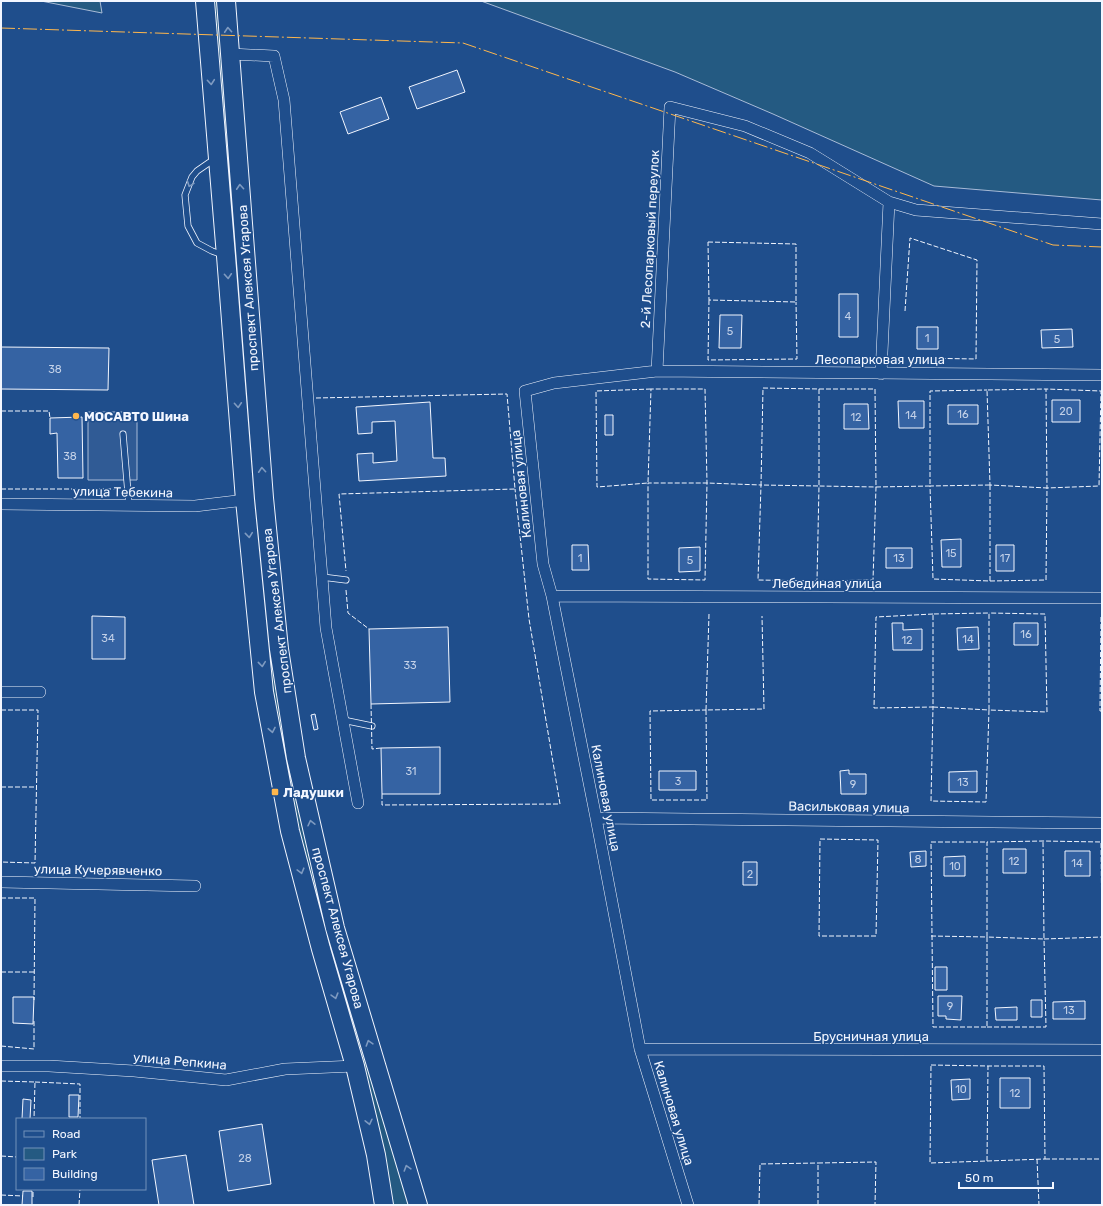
<svg xmlns="http://www.w3.org/2000/svg" width="1103" height="1206" font-family="Rubik,sans-serif">
	<rect width="100%" height="100%" fill="#1f4e8c"/>
	<path fill="#245a82" stroke="#a8bbd7" d="M41 1H100L102 13Z
		M212 1H217L254 474 251 470Z
		M481 1H1102V200L934 186 773 114 675 72Z
		M260 528 271 631 410 1205H391L309 877 291 796 280 739 269 660 255 533 257 529Z"/>
	<path fill="#305b95" stroke="#a8bbd7" d="M88 412H137V480H88Z"/>
	<path fill="#3563a3" stroke="#f2f6ff" d="M457 70 465 92 417 109 409 87Z
		M381 97 389 119 348 134 340 112Z
		M839 294H858V337H839Z
		M720 315H742L741 348H719Z
		M917 327H938V349H917Z
		M1072 329 1073 347 1042 348 1041 330Z
		M1 347 109 348 108 390 1 389Z
		M1052 400H1080V422H1052Z
		M898 401H924V428H899Z
		M430 402 433 458H445L446 476 359 481 357 454 373 453V463L397 461 395 421 372 422V433L358 434 356 407Z
		M844 404H868L869 429H844Z
		M948 405H978V424H948Z
		M605 415H613V435H605Z
		M82 417 83 478H58L57 433 50 434V418Z
		M961 539V567H942L941 540Z
		M572 545H588L589 570H572Z
		M996 545H1014V571H996Z
		M700 547V571L679 572V548Z
		M886 548H912V568H886Z
		M92 616 125 617V659H92Z
		M892 623H903V630L922 629V650H893Z
		M1014 623H1038V645H1014Z
		M448 627 450 702 371 704 369 629Z
		M978 627 979 649 958 650 957 628Z
		M315 714 318 729 314 730 311 715Z
		M440 747V794H382L381 748Z
		M849 770V774H866V794H841L840 771Z
		M659 771H696V790H659Z
		M977 771V792H949V772Z
		M1003 849H1026V873H1003Z
		M926 851V866L911 867 910 852Z
		M1065 851H1090V876H1065Z
		M965 856V876H944V857Z
		M743 862H757V885H743Z
		M935 967H947V990H935Z
		M938 996H962L961 1020 946 1019V1016H938Z
		M13 997H34L33 1024 13 1023Z
		M1031 1000H1042V1017H1031Z
		M1085 1001V1019H1053V1002Z
		M1017 1007V1020H996L995 1008Z
		M1000 1078H1030V1108H1000Z
		M970 1079V1099L952 1100 951 1080Z
		M69 1095H79L78 1117H69Z
		M23 1099 31 1100 30 1119H22Z
		M262 1124 271 1184 228 1191 219 1131Z
		M186 1155 194 1205H159L152 1160Z
		M23 1191H32V1205H22Z"/>
	<g fill="none" stroke-linecap="round" stroke-linejoin="round">
		<g stroke="#f2f6ff" stroke-width="7">
			<path id="lane" d="M216 160 210 162 197 171 192 177 185 195 188 226 197 243 212 251 223 255
				M123 434 129 505
				M322 577 346 580
				M343 720 372 726"/>
		</g>
		<g stroke="#f2f6ff" stroke-width="12">
			<path id="street" d="M230 54 274 56 284 100 326 628 358 803
				M657 371 670 107 745 126 810 153 889 202 916 210 1102 224
				M881 374 889 202
				M1 504 195 506 245 500
				M552 596 1102 598
				M1 692H40
				M596 818 1102 823
				M1 882 195 886
				M640 1049 1102 1050
				M1 1066H49L134 1071 226 1080 285 1069 355 1066
				M688 1205 640 1049 596 818 552 596 543 564 525 391 554 383 657 371 1102 375"/>
		</g>
		<g stroke="#f2f6ff" stroke-width="20">
			<path id="primary" d="M205 1 226 256 245 500 264 692 290 831 321 949 355 1066 376 1155 384 1205
				M226 1 264 498 279 649 296 758 335 928 418 1205"/>
		</g>
		<use href="#lane" stroke="#1f4e8c" stroke-width="5.5"/>
		<use href="#street" stroke="#1f4e8c" stroke-width="11"/>
		<use href="#primary" stroke="#1f4e8c" stroke-width="18"/>
		<path stroke="#f2f6ff" stroke-width="1" stroke-dasharray="5 2" stroke-linecap="butt" d="M708 242 796 244V302L709 300Z
			M709 300 708 360 797 359 796 302
			M905 311 910 238 977 260 976 359 916 358
			M763 388 819 389V486L761 485Z
			M651 389 596 391 597 487 648 483 651 389H705L707 483 705 580 648 579V483H707L761 485 758 580 817 581 819 486 876 487 873 580 817 581
			M819 389H875L876 487 930 486V391L987 390
			M316 398 507 394 515 489 339 494 346 571
			M1 411H49L50 418
			M990 485V581L933 579 930 486Z
			M1 489H119
			M990 581 1046 580 1047 488 990 485 987 390 1046 389 1047 488 1099 486 1101 391 1046 389
			M346 590 348 613 369 629
			M709 614 706 710 764 709 762 616
			M933 614 876 617 874 708 933 707V614L989 613V710L1047 712 1045 614 989 613
			M1101 617 1100 711H1102
			M371 704 372 749 381 748
			M933 707 989 710 986 802 931 801Z
			M1 710H38L35 863 1 862
			M706 710 707 800H651L650 711Z
			M1 787H36
			M382 794V805L560 804 529 619 515 489
			M820 839 878 840 876 936H819Z
			M1 898H35L34 1000
			M931 936 987 937V1027H933L931 842H987
			M1 972H34
			M987 1027H1046L1044 939 1102 937 1101 842 1043 841 987 842V937L1044 939 1043 841
			M1 1046 34 1049V1020
			M931 1065 988 1066 987 1161 930 1163Z
			M1 1081 35 1082 34 1119
			M35 1082 80 1084V1119
			M1 1156 17 1157
			M1037 1159 1039 1205
			M1045 1159H1102V1172
			M987 1161 1045 1159 1044 1066H988
			M1 1195 23 1196
			M33 1197V1189
			M79 1205 80 1189
			M759 1205 760 1164 818 1163
			M818 1205V1163L876 1162 875 1205"/>
		<path stroke="#ffb74d" stroke-width="1" stroke-dasharray="14 3 2 3" stroke-linecap="butt" d="M1 28 463 43 1053 245 1102 247"/>
	</g>
	<defs><path id="oneway-chevron" d="M-2-3.5L2.5 0L-2 3.5" fill="none" stroke-width="1.6" stroke-linecap="round" stroke-linejoin="round"/></defs>
	<g stroke="#7e9ac0">
		<use href="#oneway-chevron" transform="translate(228 30) rotate(-94)"/>
		<use href="#oneway-chevron" transform="translate(211 82) rotate(85)"/>
		<use href="#oneway-chevron" transform="translate(190 184) rotate(110)"/>
		<use href="#oneway-chevron" transform="translate(240 187) rotate(-94)"/>
		<use href="#oneway-chevron" transform="translate(228 276) rotate(86)"/>
		<use href="#oneway-chevron" transform="translate(238 405) rotate(86)"/>
		<use href="#oneway-chevron" transform="translate(262 470) rotate(-94)"/>
		<use href="#oneway-chevron" transform="translate(249 535) rotate(84)"/>
		<use href="#oneway-chevron" transform="translate(262 664) rotate(84)"/>
		<use href="#oneway-chevron" transform="translate(272 730) rotate(79)"/>
		<use href="#oneway-chevron" transform="translate(311 823) rotate(-103)"/>
		<use href="#oneway-chevron" transform="translate(301 871) rotate(75)"/>
		<use href="#oneway-chevron" transform="translate(335 996) rotate(74)"/>
		<use href="#oneway-chevron" transform="translate(369 1043) rotate(-107)"/>
		<use href="#oneway-chevron" transform="translate(369 1122) rotate(77)"/>
		<use href="#oneway-chevron" transform="translate(407 1168) rotate(-107)"/>
	</g>
	<g fill="#ffb74d" stroke="#1f4e8c" stroke-width="1.5">
		<circle cx="76" cy="416" r="4"/>
		<rect x="271" y="788" width="8" height="8" rx="2"/>
	</g>
	<g text-anchor="middle" dominant-baseline="central" stroke-width="3" stroke-linejoin="round" paint-order="stroke">
		<g font-size="11" fill="#c3d1e8">
			<text x="848" y="316">4</text>
			<text x="730" y="331">5</text>
			<text x="927" y="338">1</text>
			<text x="1057" y="339">5</text>
			<text x="55" y="369">38</text>
			<text x="1066" y="411">20</text>
			<text x="963" y="414">16</text>
			<text x="911" y="415">14</text>
			<text x="856" y="417">12</text>
			<text x="70" y="456">38</text>
			<text x="951" y="553">15</text>
			<text x="580" y="558">1</text>
			<text x="899" y="558">13</text>
			<text x="1005" y="558">17</text>
			<text x="690" y="560">5</text>
			<text x="1026" y="634">16</text>
			<text x="108" y="638">34</text>
			<text x="968" y="639">14</text>
			<text x="907" y="640">12</text>
			<text x="410" y="665">33</text>
			<text x="411" y="771">31</text>
			<text x="678" y="781">3</text>
			<text x="963" y="782">13</text>
			<text x="853" y="784">9</text>
			<text x="918" y="859">8</text>
			<text x="1014" y="861">12</text>
			<text x="1077" y="863">14</text>
			<text x="955" y="866">10</text>
			<text x="750" y="874">2</text>
			<text x="950" y="1006">9</text>
			<text x="1069" y="1010">13</text>
			<text x="961" y="1089">10</text>
			<text x="1015" y="1093">12</text>
			<text x="245" y="1158">28</text>
		</g>
		<g font-size="13" fill="#f2f6ff" stroke="#1f4e8c">
			<text transform="translate(650 239) rotate(-87)">2-й Лесопарковый переулок</text>
			<text transform="translate(248 288) rotate(-94)">проспект Алексея Угарова</text>
			<text x="880" y="359">Лесопарковая улица</text>
			<text transform="translate(521 484) rotate(-96)">Калиновая улица</text>
			<text transform="translate(123 492) rotate(1)">улица Тебекина</text>
			<text x="827" y="583">Лебединая улица</text>
			<text transform="translate(277 611) rotate(-97)">проспект Алексея Угарова</text>
			<text transform="translate(606 798) rotate(79)">Калиновая улица</text>
			<text transform="translate(849 807) rotate(1)">Васильковая улица</text>
			<text transform="translate(98 870) rotate(1)">улица Кучерявченко</text>
			<text transform="translate(338 928) rotate(75)">проспект Алексея Угарова</text>
			<text x="871" y="1036">Брусничная улица</text>
			<text transform="translate(180 1061) rotate(5)">улица Репкина</text>
			<text transform="translate(674 1113) rotate(73)">Калиновая улица</text>
		</g>
		<g font-size="13" font-weight="bold" fill="#f2f6ff" stroke="#1f4e8c" text-anchor="start">
			<text x="84" y="416">МОСАВТО Шина</text>
			<text x="283" y="792">Ладушки</text>
		</g>
	</g>
	<rect width="1103" height="1206" fill="none" stroke="#f2f6ff" stroke-width="4"/>
	<rect x="16" y="1118" width="130" height="72" fill="#1f4e8c" stroke="#7391ba"/>
	<rect x="24" y="1131" width="20" height="6" fill="#1f4e8c" stroke="#7391ba"/>
	<text x="52" y="1138" font-size="12" fill="#f2f6ff">Road</text>
	<rect x="24" y="1148" width="20" height="12" fill="#245a82" stroke="#7391ba"/>
	<text x="52" y="1158" font-size="12" fill="#f2f6ff">Park</text>
	<rect x="24" y="1168" width="20" height="12" fill="#3563a3" stroke="#7391ba"/>
	<text x="52" y="1178" font-size="12" fill="#f2f6ff">Building</text>
	<path d="M959 1182v6h94v-6" fill="none" stroke="#f2f6ff" stroke-width="2"/>
	<text x="965" y="1182" font-size="12" fill="#f2f6ff" stroke="#1f4e8c" stroke-width="3" paint-order="stroke">50 m</text>
</svg>
